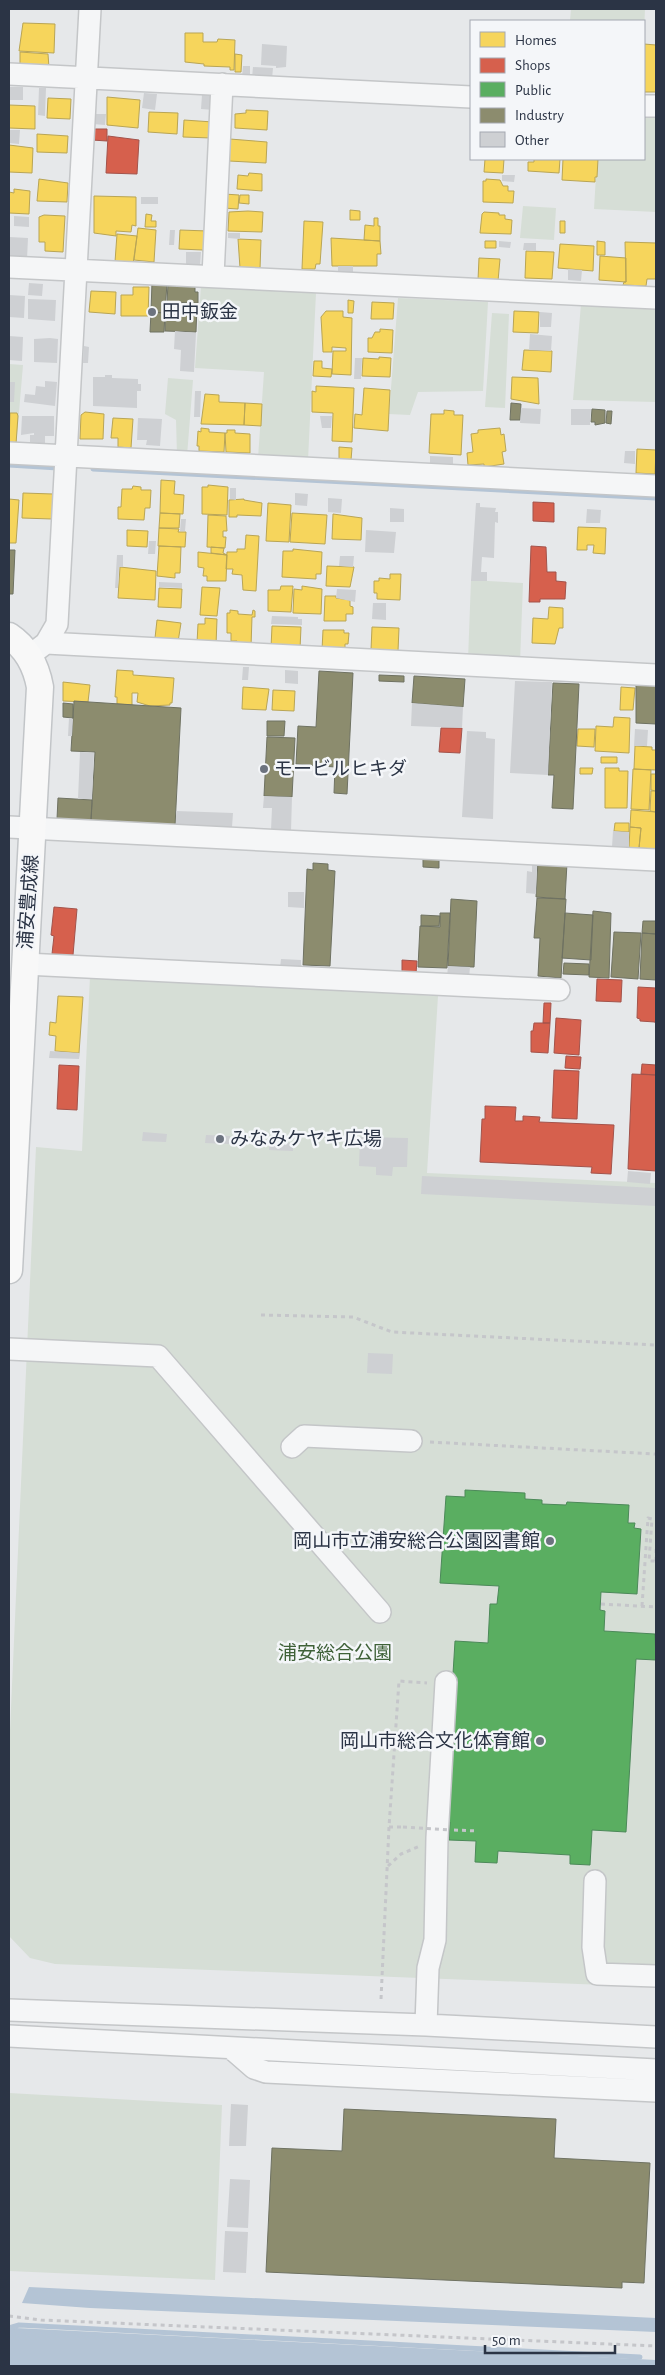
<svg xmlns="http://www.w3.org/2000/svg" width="665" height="2375" font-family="'Alegreya Sans','Noto Sans JP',sans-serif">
	<rect width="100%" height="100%" fill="#e6e8ea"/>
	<path fill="#d6ded6" d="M571 9H645L644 32V21H570Z
		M644 115 656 116V212L594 209 597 159H644Z
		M523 206 556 208 554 240 520 238Z
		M201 286 316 293 308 460 258 458 264 372 195 368Z
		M398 298 488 302 483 391 418 392 410 415 389 414Z
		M581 304 656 308V402L573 400Z
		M492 313 509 314 505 408 485 407Z
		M9 364 23 365 16 448H9Z
		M168 378 193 380 187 456 177 455 176 420 165 414Z
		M471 580 523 583 520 663 468 660Z
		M90 976 438 996 427 1173 656 1183V1987L55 1964 30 1958 9 1936V1753L36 1147 82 1151Z
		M9 2093 222 2105 215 2280 9 2271Z"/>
	<path fill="#b4c4d5" d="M29 2287 656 2318V2332L90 2308 22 2303Z
		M16 2328 656 2360V2366H9V2330Z"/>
	<path fill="#f6d55c" stroke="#b9a555" d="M23 23 55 24 54 53 19 51Z
		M185 33H203V42H217L218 39 235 40 234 70H230V67L204 66V64L185 62Z
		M644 44 656 45V92H644Z
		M20 52 48 54 49 68 20 67Z
		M235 54 242 55 241 72H235Z
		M107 97 140 100 138 128 107 125Z
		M48 98 71 99 70 119 47 118Z
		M9 105 35 106V129L9 128Z
		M246 110 268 111 267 130 235 128V114L246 113Z
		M149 112 178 113 177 134 148 132Z
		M184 120 213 122 211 138 183 137Z
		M37 134 68 136 67 153 37 152Z
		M230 139 267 142 266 163 229 161Z
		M9 145 33 148 32 173 9 172Z
		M485 159H504L503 173 484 172Z
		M534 159H560L559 173 528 171V162H534Z
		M563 159H598L597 177H595V182L562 180Z
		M249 173 262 174V191L237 189 238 175 248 176Z
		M39 179 68 183 67 202 37 201Z
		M486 179 500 180 503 186H508V191H514L513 203 483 202V181H486Z
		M14 189 30 191 29 214 9 213V192L14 193Z
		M224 194 239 195 238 209 223 208Z
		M240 195H249V204L239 203Z
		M94 196 136 197V226L132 225 131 232 116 231V236L94 233Z
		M350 210 360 211V220H350Z
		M248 211 263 212 262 232 228 231 229 212Z
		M484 212 499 213V215H505V219L512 220 511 234 480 233 482 214Z
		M146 214 152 215 151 221H156V227H145Z
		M44 215 65 216 63 252 45 251V242H39V217Z
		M374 218H378V226H380V241L364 240 365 225 374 226Z
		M304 221 323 222 320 264H316L315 269H302Z
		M560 221H565V233H560Z
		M138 228 156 230 154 262 134 260Z
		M180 230 208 231V253L203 252V250L179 249Z
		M117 234 137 236 133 264 115 262Z
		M331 238 380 241 381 254H377V266H332Z
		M238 239 261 240 260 269 240 268Z
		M485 241H496V248H485Z
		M597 241 605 242V255H597Z
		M625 242 656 243V279H647L646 286 623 285 624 282H626Z
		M560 244 594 246 593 271 558 268Z
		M526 251 554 252 552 279 525 278Z
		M600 256 626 258V282L599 280Z
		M479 258 500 259 498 281 478 280Z
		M133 287H149L148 316H121V295H133Z
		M91 291 116 292 115 314 89 312Z
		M348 300 354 301 353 313H348Z
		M372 302 394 303 393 319H371Z
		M326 311H343V317L352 318 351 375 332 374 333 351H346V348L332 347V352H323L321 317Z
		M514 311 539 312 538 333 513 332Z
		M380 329 393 330 392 353 368 352V338H372L375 332H380Z
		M524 350 552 351 551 372 522 370Z
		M379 357 391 358 390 377 362 376 363 358 379 359Z
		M314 361H322V368L332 369 331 377 313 376Z
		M512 377 538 378 539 404 511 399Z
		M316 386 354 388 352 442 332 441 333 413 312 412V391L316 392Z
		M364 388 390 390 388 431 354 428 355 414 362 415Z
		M205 394 219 395V402L245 403 244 425 201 424Z
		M245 403 262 404 261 426 244 425Z
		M444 410 454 411V415H463L461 455 429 453 431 414H444Z
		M85 412 104 414 103 439H80L81 415Z
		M10 413H17L18 416 16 444H9Z
		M113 418 133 419 131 448 118 447V438H111Z
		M201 428 209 429V432L225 433 224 452 199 451V446H197L198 431 201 432Z
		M500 428 501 435 504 434 506 451 502 452 504 464 484 467V464L468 465 467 453 473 452 471 434 478 433V430Z
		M227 430H235V433L250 434V453L226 452 225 433H227Z
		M339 447 352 448 351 460H339Z
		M637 449 656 450 655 474 636 473Z
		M161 480 175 481 174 494 184 495 183 514 160 513Z
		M208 485 228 487 227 515 202 514V487H208Z
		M133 486 141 487V490H151L150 508H145L144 520 118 519V507H121L122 489H132Z
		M23 493 53 494 52 519 22 518Z
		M9 499 19 500 16 543H9Z
		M244 499V500L262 503 261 516 237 515V517H229V500Z
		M268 503 291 505 289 542 266 541Z
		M160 513 180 514 179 528H159Z
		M292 513 327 515 325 544 290 542Z
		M333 514 362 518 361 540 332 539Z
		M208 515 226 516 227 531H223V537H226L225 548 207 547Z
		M578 527 606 528 605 554 593 553 594 545H587V550H577Z
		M159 528 179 529 178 532H186L185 547 158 546Z
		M127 530 148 531 147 547 127 546Z
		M246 535 259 536 256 591 243 590 242 575 232 574 233 569H226L227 552H237V549H245Z
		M159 546 181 547 180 573H175V578L157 576Z
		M211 547 224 548 223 553 227 555 211 553Z
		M293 549 322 552 321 574H316V579L282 577 283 551H293Z
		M198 552 227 555 226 581H207V576H203L204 568 198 567Z
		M327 566 354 567 350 587 326 586Z
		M120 567 156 571 155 600 118 598Z
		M390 574H401L400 600 377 599V593H374V581H379V578L390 579Z
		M281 586H293L291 612 268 611V590H280Z
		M302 586 322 589 321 614 293 613 294 589 302 590Z
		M202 587 220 588 217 616 200 615Z
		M159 588 182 589 181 608 158 607Z
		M325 596H336V598L350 600V606L353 607V614H346V621H324Z
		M549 607 563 608V628H559L555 644 532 643 533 618 548 619Z
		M230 610 238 611V614L252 615 253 610 255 611V617H252L251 647 237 646V641H231V633H227V613H230Z
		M205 618 217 619 216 645 197 643 198 624H205Z
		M157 620 181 623 178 642 155 638Z
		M272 626 301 627 300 649 271 648Z
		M372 627 399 628 398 651 371 650Z
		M323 630H344V633H349L348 644H345V651L322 650Z
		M117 670 133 671V675L174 678 172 703H170V705L150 706 137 702 138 693H132V705L117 704V697H115Z
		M63 682 90 685 88 702 63 701Z
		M243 687 269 689 266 710 242 709Z
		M621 687 635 688 633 710H620Z
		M273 690 295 691 294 711 272 710Z
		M614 717 630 718 629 753 595 751 596 726 613 727Z
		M578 729H595L594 747 577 746Z
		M635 746 652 747V750H656V770L634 769Z
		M601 757H617V763H601Z
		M580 768H593L592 774H580Z
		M605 768H619V771H628L627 808H605Z
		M633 769 651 770 649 810 631 809Z
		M651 774H656V791L651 790Z
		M651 791H656V812L650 811Z
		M631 810 656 812V849L639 848 641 828 630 827Z
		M615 823H629V832L614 831Z
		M630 827 641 828 639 848H629Z
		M58 996 83 997 79 1053 55 1051 56 1036 49 1035 50 1022 56 1023Z"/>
	<path fill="#d6604d" stroke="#a3534b" d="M93 129H107V141L92 140Z
		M108 136 139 140 137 174 106 173Z
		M533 502 554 503V522L533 521Z
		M531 546 546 547 547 572H556V581L566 582 565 599H540V602H529Z
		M441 728H462L460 753 439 752Z
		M54 907 77 909 73 955 52 954 54 936 51 935Z
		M402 960 417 961 416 973 402 972Z
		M597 979 622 980 621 1002 596 1001Z
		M638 987 656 988V1025L655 1022 640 1021V1019L637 1018Z
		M544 1003H551L550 1023H543Z
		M556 1018 581 1020 579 1055 554 1053Z
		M534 1023H550L548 1053 531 1052V1031H533Z
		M566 1056 581 1057 580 1069 565 1068Z
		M642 1064 656 1065V1075L641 1074Z
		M59 1065 79 1066 77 1110 57 1109Z
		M554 1070 579 1071 577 1119 552 1118Z
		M632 1074 656 1075V1171L628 1169Z
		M485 1106 516 1107 515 1121H523V1116L540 1117 539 1122 614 1125 611 1174 591 1173 592 1167 480 1162 482 1119H485Z"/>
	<path fill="#5aae61" stroke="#4c8959" d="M465 1490 525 1493V1499L542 1500V1504L566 1505 567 1502 629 1505 628 1523H635L634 1528 641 1529 637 1594 601 1592 600 1610 605 1611 604 1631 655 1634 656 1660 636 1659 626 1832 592 1830 590 1865 570 1864V1855L498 1851 497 1863 475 1862 476 1841 449 1840 450 1822H444L455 1641 488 1643 490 1604H497L499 1586 440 1583 446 1496 465 1497Z"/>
	<path fill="#8c8c6e" stroke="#6f7262" d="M152 282 167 283 165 313 151 312Z
		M168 284 195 285V292H198V303L167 302Z
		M166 303 197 305 196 332 165 331Z
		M151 312 165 313 164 332H150Z
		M511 403 521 404 520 420H510Z
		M592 409 605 410V423L595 425V422H591Z
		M607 411H612L611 424 606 423Z
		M9 550H15L13 594H9Z
		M319 671 353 673 347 794 334 793 335 767 296 764 298 726 316 727Z
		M379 675 404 676V682L379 681Z
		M414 676 465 679 463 707 412 703Z
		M636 682 656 683V724L636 723Z
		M553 683 579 684 573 809 552 808 554 775H548Z
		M74 701 181 708 175 826 91 821 95 752 71 751Z
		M63 703 73 704V718L63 717Z
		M267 721H285L284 736H267Z
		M267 737 295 738 292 797 264 796Z
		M58 798 92 800 91 820 57 819Z
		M423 858H439V868L423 867Z
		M538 861 567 863 565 899 536 897Z
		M313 863 328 864V870L335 871 330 966 303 965 307 869 313 870Z
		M537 898 566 899 561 978 538 976 540 938H534Z
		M451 899 477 901 474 967 448 966Z
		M593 911 611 913 609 978 589 977Z
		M440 913H450L447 968 418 967 420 926 440 927Z
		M565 913 593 915 591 960 562 958Z
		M421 915 440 916 439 926H421Z
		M643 921H656V934L642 933Z
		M614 932 641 933 638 979 611 977Z
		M642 933 656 934V980L640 979Z
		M564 963 589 964V975L563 974Z
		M344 2109 556 2119 554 2158 650 2163 644 2283 622 2282V2288L266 2272 272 2148 342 2151Z"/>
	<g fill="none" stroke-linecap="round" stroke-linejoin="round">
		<path stroke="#b4c4d5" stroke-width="5" d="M9 465 58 468V470
			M93 469 656 498
			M9 2328 19 2325 640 2357"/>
	</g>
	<path fill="#ced0d3" d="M262 44 287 46 286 67 276 68V66L261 65Z
		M243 66H250V78H242Z
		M253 67 273 68 272 79 252 78Z
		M10 87H23V100H9Z
		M39 88H46L45 116 38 115Z
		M144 93 157 94 155 110 142 108Z
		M202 95 215 96 214 110 201 109Z
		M94 114H106L105 125 93 124Z
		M9 130H20L19 144 9 143Z
		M502 175H515L514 182 502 181Z
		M141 197H158V204H141Z
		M14 216 29 217V227L14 226Z
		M170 230H175L174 245H169Z
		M228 233H240V239L228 238Z
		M9 237 28 238 27 259 9 258Z
		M499 241 511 242 510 248 499 247Z
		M524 243H536V251L523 250Z
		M186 252H201L200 266H186Z
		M338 266H353V273L338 272Z
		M568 269 582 270 581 281 568 280Z
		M29 283 43 284 42 296 28 295Z
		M9 295 25 296 24 318 9 317Z
		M28 299 56 300 55 321 28 319Z
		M540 312 552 313 551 327H540Z
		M175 331 196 333 194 372 180 371 181 350 174 349Z
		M530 334 552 336 551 351 529 350Z
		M9 336 23 337 22 361 9 360Z
		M50 338 58 339 57 363 34 362V339Z
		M84 346 89 347 88 363H83Z
		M355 358H362L361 379H354Z
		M105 375H112V378L138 379V384H141V391H137V408L93 406V377H105Z
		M45 381 57 382 55 406 24 402 25 394 35 395 36 386 45 387Z
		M9 382H15L14 402H9Z
		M195 391H201L200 417H194Z
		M521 408 541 409 540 424 520 423Z
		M571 409H591L590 425H571Z
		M22 416H54V436H45V449L30 448V435H34V433L21 435Z
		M320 416H332L331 428H322Z
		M138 418 162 419 160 446 146 445 147 440H137Z
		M625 451H635V464L624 463Z
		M430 456 453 457V464L430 463Z
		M230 488H236V500L230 499Z
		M295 493 308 494 307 506 295 505Z
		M328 498 342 499 341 513 328 512Z
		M476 503H480V507L496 508 495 512H498V523L495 522 494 558 482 557 481 572H487V581H471Z
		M390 508 404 509V522H390Z
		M587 509 601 510 600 523H586Z
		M181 519H186L185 531H180Z
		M366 530 396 532 394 553 365 552Z
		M149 541H156L155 554H148Z
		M117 555H123V567H119L118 588H115Z
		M340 556H354L353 567 339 566Z
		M159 582 182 583V588L159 587Z
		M337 589 356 590 355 602 336 598Z
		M373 603H386V620L372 619Z
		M272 616 298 617V619H302V625L271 624Z
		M243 667H249L248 680H242Z
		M285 670 298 671V684L285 683Z
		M515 681 552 682 548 775 510 773Z
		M412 703 463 707 462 728 411 726Z
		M69 718 73 719 72 736H68Z
		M635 729 648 730 647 746H634Z
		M467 731 486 732V738L495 739 493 819 462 817Z
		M80 752 94 753 92 799H78Z
		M264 796 292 797 291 831 271 830 272 808H263Z
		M176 811 233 813 232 827 176 825Z
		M613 831 629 832V848L612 847Z
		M532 864 537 865 536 894 526 893 527 871 532 872Z
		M288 892H304V908L288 907Z
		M281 959 301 960V969L280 968Z
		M448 966 470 967 469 978 447 977Z
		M50 1051 80 1053 79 1059 49 1058Z
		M143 1132 167 1134 166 1142 142 1141Z
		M206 1135 230 1136 229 1144 205 1143Z
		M360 1137 408 1138 407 1167H393L392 1176 376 1175V1167L359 1166Z
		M269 1142 293 1143V1151L269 1150Z
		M628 1171 651 1173 650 1184 627 1182Z
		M422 1176 656 1188V1206L421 1194Z
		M368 1353 393 1354 392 1374 367 1373Z
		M231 2104 248 2105 246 2146H229Z
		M230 2179 250 2180 248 2228 227 2227Z
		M225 2231 248 2232 246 2273 223 2272Z"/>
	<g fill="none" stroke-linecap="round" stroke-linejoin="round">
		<g stroke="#c4c6c8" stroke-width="24">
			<path id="minor" d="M9 74 471 97
				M644 106H656
				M9 267 656 298
				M213 276 222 84
				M9 453 656 486
				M46 643 656 675
				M29 656 46 643 57 624 90 9
				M9 827 656 860
				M25 964 559 990
				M9 1349 158 1356 380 1612
				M292 1447 304 1436 411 1441
				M595 1881 593 1947 597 1974 656 1976
				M9 2010 426 2025 656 2037
				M426 2025 428 1968 435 1940 437 1838 446 1682
				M9 2036 656 2070
				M231 2048 254 2068 266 2072 656 2091"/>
		</g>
		<g stroke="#c2c5c8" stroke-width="29">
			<path id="major" d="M9 636C27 648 36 665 40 687L9 1270"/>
		</g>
		<path stroke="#c5c6ca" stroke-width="3" stroke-dasharray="4 4" stroke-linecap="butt" d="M261 1315 353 1317 392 1332 656 1345
			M430 1442 656 1454
			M656 1561V1547
			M601 1604 656 1607
			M642 1606 648 1518 652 1519 649 1561H656
			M389 1827H403
			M454 1830 478 1831
			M388 1866 401 1854 420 1846
			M381 1999 389 1827 399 1681 427 1683
			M9 2316 41 2320 656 2346"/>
		<use href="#minor" stroke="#f5f6f7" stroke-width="21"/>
		<use href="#major" stroke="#f8f8f8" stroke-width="26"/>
		<path stroke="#c5c6ca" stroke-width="3" stroke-dasharray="4 4" stroke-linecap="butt" d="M403 1827 449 1830"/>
	</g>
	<g fill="#6c737f" stroke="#f4f6f9" stroke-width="2">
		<circle cx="152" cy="312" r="5"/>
		<circle cx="264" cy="769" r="5"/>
		<circle cx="220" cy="1139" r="5"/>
		<circle cx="550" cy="1541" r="5"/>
		<circle cx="540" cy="1741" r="5"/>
	</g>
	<g text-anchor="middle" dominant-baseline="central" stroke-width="5" stroke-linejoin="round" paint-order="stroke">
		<g font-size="19" fill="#2b3445" stroke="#f4f6f9" text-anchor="start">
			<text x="162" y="312">田中鈑金</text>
			<text x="274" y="769">モービルヒキダ</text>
			<text x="230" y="1139">みなみケヤキ広場</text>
			<text x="540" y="1541" text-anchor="end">岡山市立浦安総合公園図書館</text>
			<text x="530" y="1741" text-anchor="end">岡山市総合文化体育館</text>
		</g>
		<g font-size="19" fill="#2b3445" stroke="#f4f6f9">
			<text transform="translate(29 902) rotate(-86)">浦安豊成線</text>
		</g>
		<g font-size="19" fill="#3f6138" stroke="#f4f6f9">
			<text x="335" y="1653">浦安総合公園</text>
		</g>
	</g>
	<rect width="665" height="2375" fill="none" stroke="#2b3445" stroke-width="20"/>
	<rect x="470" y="20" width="175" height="140" fill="#f4f6f9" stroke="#a4a8b1"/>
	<rect x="480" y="32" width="25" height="15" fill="#f6d55c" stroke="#a4a8b1"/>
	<text x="515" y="45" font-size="15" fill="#2b3445">Homes</text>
	<rect x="480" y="58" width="25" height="15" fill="#d6604d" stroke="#a4a8b1"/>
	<text x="515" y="70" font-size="15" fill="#2b3445">Shops</text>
	<rect x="480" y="82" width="25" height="15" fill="#5aae61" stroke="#a4a8b1"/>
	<text x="515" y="95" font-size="15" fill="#2b3445">Public</text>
	<rect x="480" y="108" width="25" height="15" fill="#8c8c6e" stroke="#a4a8b1"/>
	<text x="515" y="120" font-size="15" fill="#2b3445">Industry</text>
	<rect x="480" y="132" width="25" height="15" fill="#ced0d3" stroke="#a4a8b1"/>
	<text x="515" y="145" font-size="15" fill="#2b3445">Other</text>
	<path d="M485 2345v8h130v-8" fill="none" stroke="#2b3445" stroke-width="2.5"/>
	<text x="492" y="2345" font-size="15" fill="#2b3445" stroke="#f4f6f9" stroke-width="4" paint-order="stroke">50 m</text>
</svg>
